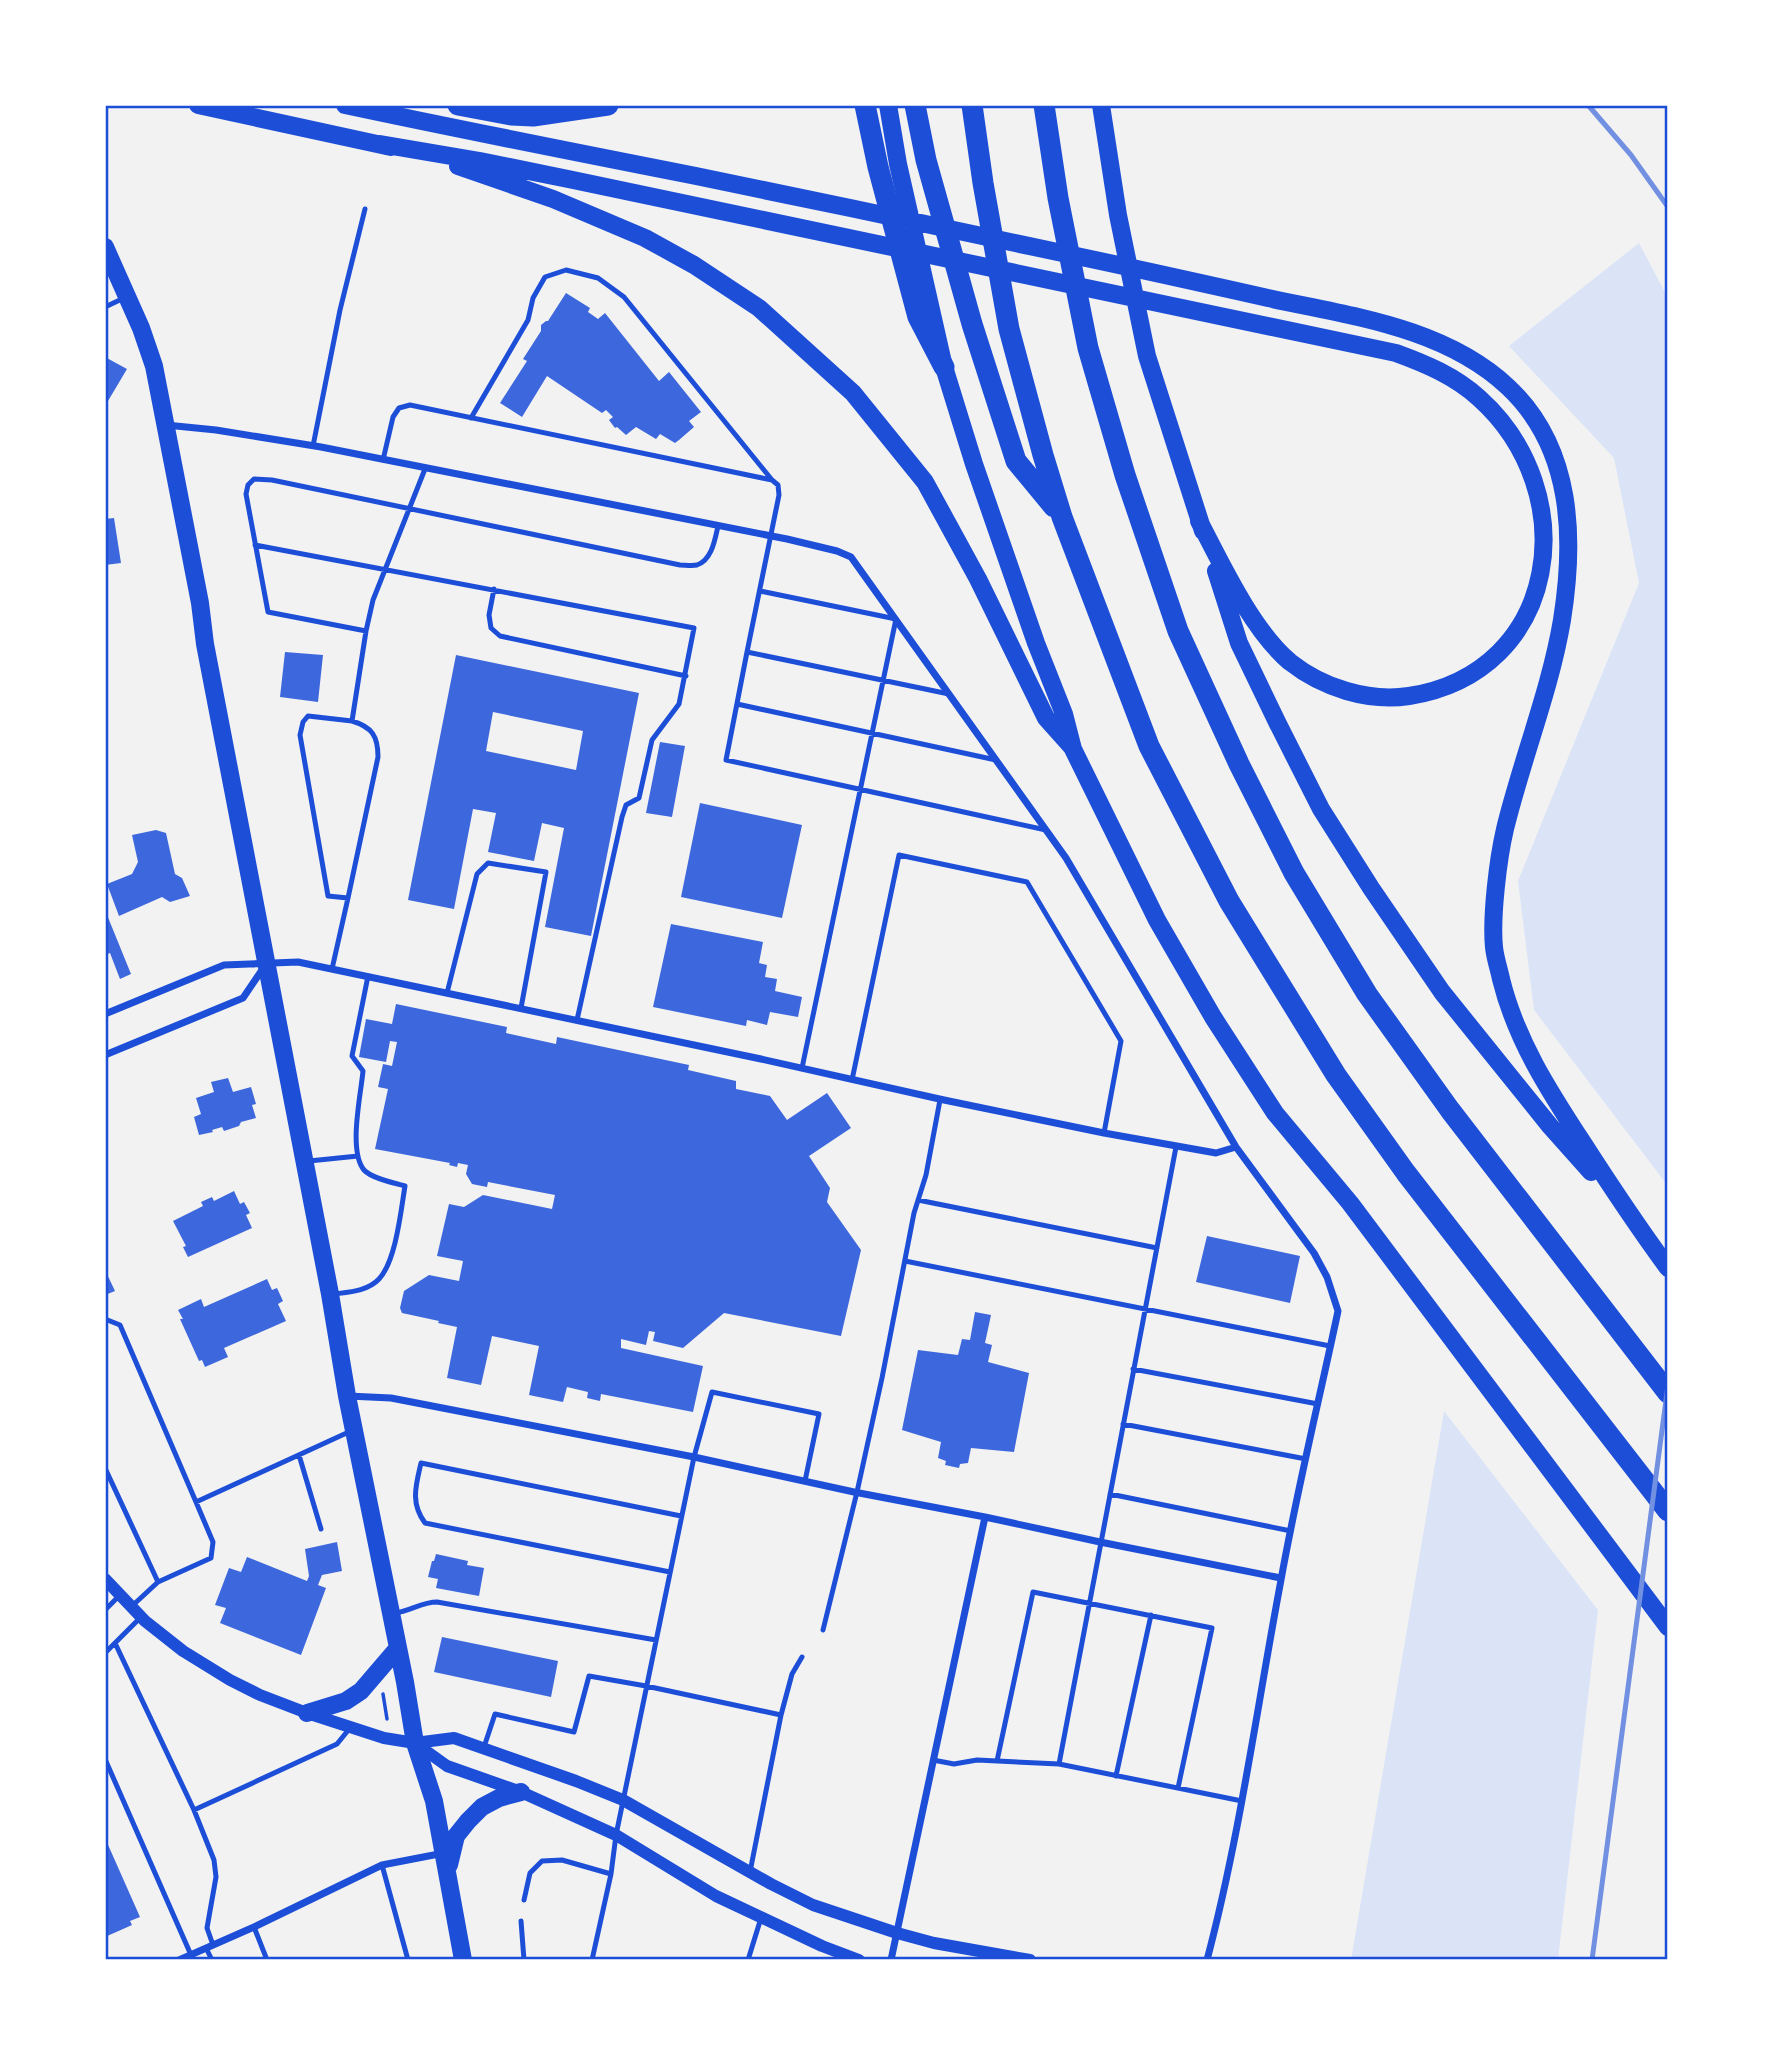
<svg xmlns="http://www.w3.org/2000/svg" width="1773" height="2065" font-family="Georgia,serif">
	<rect width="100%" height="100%" fill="#f2f2f2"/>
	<path fill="#dbe4f7" d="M1639 243 1668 298V1186L1534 1010 1518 881 1639 583 1614 458 1509 346Z
		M1444 1411 1598 1610 1558 1960H1351Z"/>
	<path fill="#3d67dc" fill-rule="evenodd" d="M566 293 590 308 588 312 598 319 605 313 659 381 669 372 701 412 689 421 694 427 679 440 675 443 660 434 656 439 636 427 626 435 617 427 615 428 609 420 613 417 606 410 602 413 547 376 522 417 500 403 527 361 523 359 541 331V325L546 321H548Z
		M105 357 127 369 105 406Z
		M114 518 121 563 105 565V519Z
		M285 652 323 655 318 702 280 697Z
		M456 655 639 693 591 936 545 927 564 828 542 823 534 861 488 852 496 813 473 809 454 909 408 900ZM493 712 583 731 576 770 486 751Z
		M660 742 685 746 672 817 646 813Z
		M700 803 802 825 782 918 681 897Z
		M156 830 166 833 175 874 182 878 190 896 170 902 162 897 119 916 107 884 132 874 138 862 132 835Z
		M105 910 131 974 120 979 110 953 105 955Z
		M671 924 763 942 759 963 767 965 765 977 777 979 775 991 802 997 798 1017 770 1012 767 1025 747 1020 746 1026 653 1007Z
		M396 1004 507 1027 506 1033 556 1044 557 1037 689 1065 688 1070 736 1081V1089L770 1096 787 1120 827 1093 851 1128 809 1156 830 1188 827 1202 861 1250 841 1336 724 1313 683 1348 653 1341 655 1332 649 1331 646 1345 621 1339V1348L703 1366 693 1412 601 1394 600 1401 587 1398 588 1392 567 1387 563 1402 529 1395 539 1346 492 1336 481 1385 447 1378 457 1327 438 1323 439 1321 402 1313 400 1308 404 1291 429 1275 459 1281 463 1261 437 1256 449 1204 464 1207 483 1195 552 1209 555 1195 488 1182 487 1187 472 1184 466 1174 468 1165 458 1163 457 1167 449 1165 450 1163 375 1149 388 1089 378 1087 383 1064 392 1066 397 1042 390 1041 386 1062 359 1057 366 1019 392 1024Z
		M228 1078 233 1092 251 1087 256 1104 252 1105 256 1118 241 1122 239 1126 224 1131 222 1127 212 1130 213 1132 199 1135 194 1117 201 1114 196 1098 214 1092 211 1082Z
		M234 1191 240 1204 244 1202 250 1213 246 1215 252 1228 188 1257 183 1247 186 1246 173 1221 203 1206 201 1202 212 1197 214 1201Z
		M1207 1236 1300 1256 1290 1303 1196 1282Z
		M105 1270 115 1291 105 1295Z
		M267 1279 272 1290 277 1288 283 1301 278 1304 286 1321 224 1348 228 1357 205 1367 202 1360 199 1361 180 1319H183L178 1310 201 1299 204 1307Z
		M975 1312 991 1315 985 1343 992 1345 988 1362 1029 1373 1014 1452 971 1448 968 1463 960 1464 959 1468 945 1465 946 1461 938 1458 941 1442 902 1430 918 1350 958 1355 962 1339 970 1340Z
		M337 1542 342 1571 322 1575 318 1585 326 1588 301 1655 220 1623 226 1608 215 1605 229 1568 241 1572 247 1557 307 1581 309 1576 305 1549Z
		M436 1554 468 1561 467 1565 484 1568 479 1596 436 1588 438 1579 428 1577 432 1561H434Z
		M442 1637 558 1661 551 1697 434 1672Z
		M105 1838 140 1917 130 1921 132 1925 105 1937Z"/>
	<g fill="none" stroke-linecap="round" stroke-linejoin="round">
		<path stroke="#1d4ed8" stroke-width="3.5" d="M383 1694 387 1719"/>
		<path stroke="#1d4ed8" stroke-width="5" d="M105 307 124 298
			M471 418 528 320 533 298 545 277 566 270 598 278 624 297 772 480
			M313 446 340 310 365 209
			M383 460 393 417 399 408 410 405 772 480 778 485 779 495 747 652 949 694
			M255 545 694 628 679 704 652 740 639 798 626 805 622 817 577 1020
			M494 589 489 615 491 628 500 636 686 676
			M760 591 896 619 802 1068
			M366 631 268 612 246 494 248 485 254 479 272 480 680 565C685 565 692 566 697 565 712 560 715 539 718 526
			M747 652 726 760 1046 830
			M737 704 996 760
			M348 898 378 757C378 736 372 727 352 721
			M332 969 348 898 328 896 300 735 303 722 308 716 352 721 366 631 373 600 425 469
			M447 993 477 874 488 863 546 872 521 1008
			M852 1080 899 855 1027 882 1121 1041 1104 1133
			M309 1161 358 1156
			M918 1200 1157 1248
			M905 1261 1330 1346
			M334 1294C349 1292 368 1291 379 1279 396 1261 401 1210 405 1186 394 1183 371 1178 364 1170 348 1151 361 1094 363 1071L352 1056 368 976
			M105 1319 120 1325 196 1502 351 1431
			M1133 1369 1318 1404
			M1123 1424 1306 1459
			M299 1455 321 1529
			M105 1468 158 1582 211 1558 213 1542 196 1502
			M1110 1494 1291 1531
			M670 1572 425 1523C410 1503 416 1485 421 1463L681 1516
			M132 1606 158 1582
			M105 1610 120 1595
			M395 1613C410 1611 422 1602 437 1602L656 1640
			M823 1630 857 1492 882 1378 914 1213 926 1175 940 1100
			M115 1643 194 1810 337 1744 350 1728
			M105 1653 141 1617
			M781 1715 792 1674 802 1657
			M484 1747 495 1714 574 1732 589 1676 646 1686 781 1715 750 1872
			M105 1759 191 1955
			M933 1760 954 1764 977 1760 1059 1764 1242 1801
			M997 1761 1033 1592 1212 1628 1178 1788
			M1059 1764 1176 1147
			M1116 1776 1151 1615
			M194 1810 214 1860 216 1877 207 1928 213 1945
			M382 1865 408 1960
			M524 1900 530 1873 542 1861 562 1860 611 1874
			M521 1921 524 1960
			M254 1927 267 1960
			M206 1948 212 1960
			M592 1960 611 1874 616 1835 694 1457 712 1392 819 1414 805 1481
			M748 1960 761 1918"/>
		<path stroke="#1d4ed8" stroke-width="7" d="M166 425 216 430 321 447 787 539 837 551 851 557 1066 858 1236 1147 1314 1253 1327 1277 1338 1311C1319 1401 1297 1490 1281 1580 1257 1707 1240 1835 1207 1960
			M105 1014 224 965 298 962 761 1059 944 1100 1104 1133 1216 1153 1236 1147
			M105 1055 243 998 264 967
			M348 1396 391 1398 694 1457 854 1492 985 1517 1100 1542 1281 1578
			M179 1960 254 1927 382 1865 444 1853
			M891 1960 985 1517"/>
		<path stroke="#1d4ed8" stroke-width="12" d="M105 1579 145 1621 183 1651 230 1680 260 1695 307 1713 384 1738 415 1743 454 1738 576 1781 623 1800 771 1884 813 1905 897 1933 934 1943 1030 1960
			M415 1743 447 1766 521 1792 616 1835 716 1896 822 1946 859 1960"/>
		<path stroke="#1d4ed8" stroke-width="18" d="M198 105 391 147
			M345 105C462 130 579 153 696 176 820 201 943 228 1067 254 1134 268 1201 283 1268 298 1350 316 1444 327 1508 387 1573 448 1575 538 1562 620 1550 691 1522 759 1505 829 1498 859 1491 917 1494 947 1495 958 1499 969 1501 979 1516 1040 1549 1091 1583 1143 1610 1185 1638 1227 1668 1268
			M888 105 898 164 944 367 974 464 1036 643 1064 714 1073 749 1157 920 1213 1017 1275 1113 1350 1203 1668 1627
			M1101 105 1118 215 1147 356 1203 531
			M380 144 480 161 573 180 1396 353C1426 364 1455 376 1479 398 1584 492 1561 672 1409 696 1368 702 1323 688 1290 662 1252 630 1222 565 1199 521
			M458 166 553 199 645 238 694 265 759 308 853 393 925 482 978 579 1046 718 1071 746
			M105 247 141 328 154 366 200 603 205 644 330 1294 347 1396 405 1682 415 1743 434 1801 463 1960
			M1216 571 1239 643 1278 724 1321 809 1371 888 1442 992 1550 1126 1591 1172
			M307 1713 346 1701 361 1691 397 1649
			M449 1865 456 1836 468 1821 482 1807 499 1798 521 1792"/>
		<path stroke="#1d4ed8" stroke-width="21" d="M458 105 511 115 533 116 608 105
			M865 105 878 167 918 317 944 367
			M915 105 926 160 972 324 1016 461 1054 507
			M972 105 983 183 1009 329 1043 455 1062 517 1149 746 1229 901 1336 1075 1406 1173 1668 1511
			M1044 105 1058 198 1088 348 1125 475 1178 631 1239 764 1294 873 1367 994 1450 1110 1668 1393"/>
		<path stroke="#7290e2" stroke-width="5" d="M1588 105 1631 155 1668 207
			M1592 1960 1668 1385"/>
	</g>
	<rect width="1773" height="2065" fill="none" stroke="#ffffff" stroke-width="214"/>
	<rect x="107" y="107" width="1559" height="1851" fill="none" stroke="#1d4ed8" stroke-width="2.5"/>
</svg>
